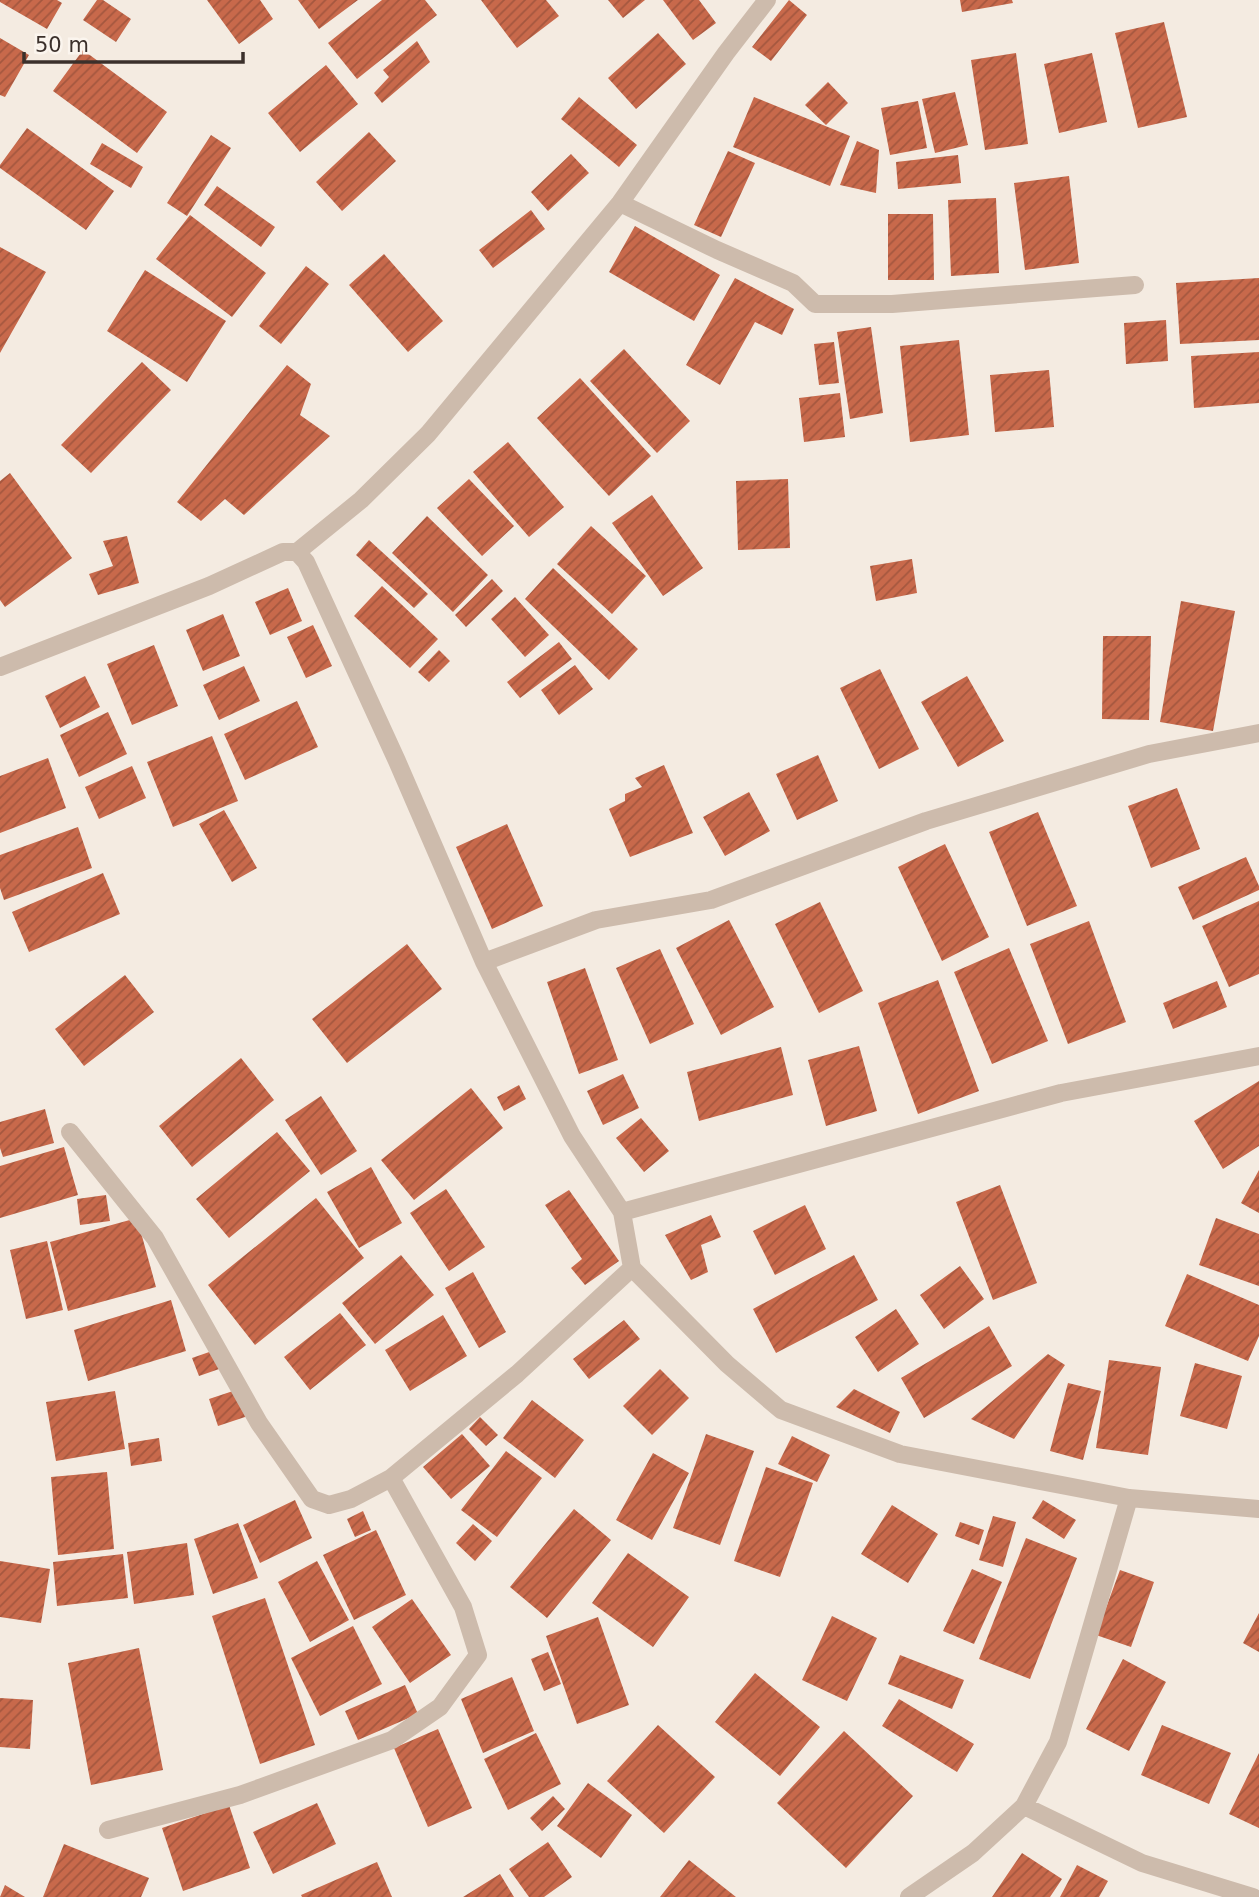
<svg xmlns="http://www.w3.org/2000/svg" width="1259" height="1897" font-family="'DejaVu Sans',sans-serif">
	<defs>
		<pattern id="building-hatch" width="6" height="6" patternUnits="userSpaceOnUse" patternTransform="scale(1.75)"><rect width="6" height="6" fill="#c8694b"/><path d="M-1 1l2-2M0 6l6-6M5 7l2-2" fill="none" stroke="#a4573f"/></pattern>
	</defs>
	<rect width="100%" height="100%" fill="#f4ebe1"/>
	<path fill="url(#building-hatch)" d="M0 0H57L62 3 47 29 0 2Z
		M97 0H103L131 19 116 42 83 20Z
		M207 0H260L273 19 239 44Z
		M298 0H358L319 29Z
		M382 0H425L437 15 357 79 328 43Z
		M481 0H546L559 16 517 48Z
		M608 0H645L623 18Z
		M663 0H699L716 23 693 40Z
		M789 0 807 15 771 61 752 47Z
		M960 0H1012L1013 3 962 12Z
		M1164 22 1187 117 1138 128 1115 33Z
		M658 33 686 64 636 109 608 78Z
		M0 38 29 55 5 97 0 95Z
		M417 41 430 62 382 103 374 93 389 77 383 70Z
		M83 50 167 112 137 153 53 91Z
		M1016 53 1028 144 985 150 971 60Z
		M1092 53 1107 122 1059 133 1044 64Z
		M326 65 358 104 300 152 268 113Z
		M828 82 848 103 826 125 805 105Z
		M955 92 968 145 935 153 922 99Z
		M579 97 637 145 619 167 561 119Z
		M754 97 850 136 830 186 733 147Z
		M918 101 927 148 890 155 881 108Z
		M27 128 114 191 86 230 0 168V165Z
		M369 132 396 161 342 211 316 182Z
		M211 135 231 148 187 216 167 203Z
		M857 141 879 150 876 193 840 185Z
		M102 143 143 167 131 188 90 164Z
		M728 151 755 163 721 237 694 225Z
		M571 154 589 173 548 211 531 192Z
		M958 155 961 183 898 189 896 162Z
		M1069 176 1079 263 1025 270 1014 183Z
		M217 186 275 227 261 247 204 205Z
		M996 198 999 273 951 276 948 200Z
		M531 210 545 229 493 268 479 250Z
		M888 214H933L934 280H888Z
		M190 215 266 273 232 317 156 259Z
		M635 226 720 275 694 321 609 272Z
		M0 247 46 272 0 353Z
		M384 254 443 321 408 352 349 285Z
		M306 266 329 284 281 344 259 326Z
		M145 270 226 321 187 382 107 331Z
		M735 278 794 309 782 335 755 322 720 385 686 365Z
		M1259 278V340L1180 344 1176 283Z
		M1166 320 1168 361 1126 364 1124 323Z
		M871 327 883 413 850 419 837 332Z
		M959 340 969 435 910 442 900 346Z
		M834 342 839 383 819 385 814 344Z
		M624 349 690 421 657 453 590 381Z
		M1259 352V403L1194 408 1191 356Z
		M142 362 171 390 91 473 61 445Z
		M287 365 311 384 300 415 330 436 244 515 225 499 201 521 177 502Z
		M1049 370 1054 427 995 432 990 375Z
		M580 378 651 456 609 496 537 418Z
		M840 393 845 437 804 442 799 398Z
		M508 442 564 507 529 537 473 472Z
		M10 473 72 558 5 607 0 600V481Z
		M469 479 514 526 482 556 437 508Z
		M788 479 790 548 738 550 736 481Z
		M652 495 703 568 663 596 612 523Z
		M427 516 488 575 453 612 392 553Z
		M591 526 646 576 612 614 557 564Z
		M127 536 139 583 98 595 89 574 113 566 103 541Z
		M369 540 428 594 414 608 356 555Z
		M912 559 917 593 876 601 870 566Z
		M553 568 638 649 609 680 525 599Z
		M492 579 503 591 466 627 455 615Z
		M382 586 438 639 410 668 354 616Z
		M288 588 302 621 270 635 255 602Z
		M515 597 549 635 525 657 491 619Z
		M1181 601 1235 611 1213 731 1160 722Z
		M223 614 240 656 203 671 186 630Z
		M313 625 332 666 306 678 287 637Z
		M1103 636H1151L1149 720 1102 719Z
		M559 642 572 659 520 698 507 682Z
		M154 645 178 706 132 725 107 664Z
		M439 650 450 661 429 682 418 672Z
		M575 665 593 689 559 715 541 690Z
		M244 666 260 701 219 720 203 685Z
		M880 669 919 749 879 769 840 688Z
		M85 676 100 707 60 728 45 696Z
		M967 676 1004 741 958 767 921 702Z
		M297 701 318 747 245 780 224 734Z
		M108 712 127 754 79 777 60 735Z
		M212 736 238 801 173 827 147 762Z
		M818 755 838 801 797 820 776 774Z
		M48 758 66 808 0 833V776Z
		M664 765 693 833 630 857 609 809 625 801V794L642 787 635 778Z
		M132 766 146 798 99 819 85 787Z
		M1177 788 1200 849 1151 868 1128 806Z
		M749 792 770 831 725 856 703 817Z
		M224 810 257 868 232 882 199 824Z
		M1038 812 1077 906 1027 926 989 832Z
		M507 824 543 906 492 929 456 847Z
		M78 827 92 868 4 900 0 888V855Z
		M945 844 989 937 942 961 898 867Z
		M1246 857 1259 886V890L1193 920 1178 887Z
		M103 873 120 914 29 952 12 912Z
		M1259 901V974L1229 987 1202 926Z
		M820 902 863 991 819 1013 775 924Z
		M729 920 774 1007 721 1035 676 948Z
		M1089 921 1126 1022 1068 1044 1030 944Z
		M407 944 442 989 347 1063 312 1019Z
		M1009 948 1048 1041 992 1064 954 972Z
		M660 949 694 1024 650 1044 616 968Z
		M585 968 618 1060 579 1074 547 982Z
		M125 975 154 1012 84 1066 55 1029Z
		M938 980 979 1091 918 1114 878 1003Z
		M1217 981 1227 1007 1173 1029 1163 1003Z
		M859 1046 877 1111 826 1126 808 1060Z
		M781 1047 793 1095 699 1121 687 1072Z
		M241 1058 274 1100 192 1167 159 1126Z
		M623 1074 639 1108 603 1125 587 1091Z
		M1259 1081V1146L1223 1169 1194 1121Z
		M519 1085 526 1099 504 1111 497 1097Z
		M471 1088 503 1128 414 1200 381 1160Z
		M321 1096 357 1151 321 1175 285 1120Z
		M45 1109 54 1143 3 1157 0 1148V1122Z
		M641 1118 669 1151 644 1172 616 1138Z
		M277 1132 310 1171 229 1238 196 1199Z
		M64 1147 78 1195 0 1218V1166Z
		M371 1167 402 1223 359 1248 327 1192Z
		M1259 1170V1213L1241 1203Z
		M1000 1185 1037 1283 993 1300 956 1202Z
		M446 1189 485 1247 449 1271 410 1213Z
		M569 1190 619 1261 585 1285 571 1268 582 1259 545 1205Z
		M106 1195 110 1221 80 1225 77 1199Z
		M316 1198 364 1258 255 1345 208 1285Z
		M805 1205 826 1249 775 1275 753 1231Z
		M711 1215 721 1237 701 1245 708 1272 691 1280 665 1235Z
		M137 1218 156 1287 68 1311 50 1242Z
		M1216 1218 1259 1234V1286L1199 1265Z
		M47 1241 63 1310 26 1319 10 1250Z
		M401 1255 434 1295 375 1344 342 1303Z
		M854 1255 878 1300 776 1353 753 1309Z
		M960 1266 984 1299 944 1329 920 1295Z
		M473 1272 506 1332 479 1348 445 1288Z
		M1187 1274 1259 1305V1336L1248 1361 1165 1326Z
		M171 1300 186 1351 88 1381 74 1330Z
		M896 1309 919 1344 878 1372 855 1337Z
		M340 1313 366 1345 310 1390 284 1357Z
		M443 1315 467 1356 410 1391 385 1350Z
		M624 1320 640 1339 589 1379 573 1359Z
		M989 1326 1012 1366 924 1418 901 1378Z
		M215 1350 222 1368 199 1376 192 1358Z
		M1048 1354 1065 1365 1014 1439 971 1419Z
		M1109 1360 1161 1367 1148 1455 1096 1448Z
		M1195 1363 1242 1376 1227 1429 1180 1416Z
		M660 1369 689 1398 652 1435 623 1406Z
		M1068 1383 1101 1391 1083 1460 1050 1451Z
		M239 1389 248 1416 218 1426 209 1399Z
		M854 1389 900 1412 890 1433 836 1407Z
		M115 1391 125 1449 56 1461 46 1402Z
		M532 1400 584 1440 555 1478 503 1438Z
		M480 1417 498 1435 486 1446 469 1429Z
		M462 1434 490 1466 451 1499 423 1467Z
		M706 1434 754 1451 720 1545 673 1528Z
		M792 1436 830 1455 817 1482 778 1464Z
		M159 1438 162 1461 131 1466 128 1443Z
		M506 1451 542 1478 497 1537 461 1510Z
		M653 1453 689 1473 652 1540 616 1520Z
		M766 1467 813 1483 780 1577 734 1561Z
		M107 1472 114 1549 58 1555 51 1477Z
		M295 1500 312 1538 260 1563 243 1525Z
		M1043 1500 1076 1520 1064 1539 1032 1518Z
		M892 1505 938 1534 908 1583 861 1554Z
		M574 1509 611 1540 547 1618 510 1587Z
		M363 1511 371 1530 355 1537 347 1519Z
		M993 1516 1016 1522 1003 1567 979 1560Z
		M960 1522 984 1530 979 1545 955 1536Z
		M238 1523 258 1578 213 1594 194 1539Z
		M473 1524 492 1541 475 1561 456 1543Z
		M376 1530 406 1595 354 1620 323 1555Z
		M1026 1538 1077 1558 1030 1679 979 1659Z
		M187 1543 194 1595 134 1604 127 1552Z
		M628 1553 689 1597 653 1647 592 1603Z
		M123 1554 128 1598 57 1606 53 1562Z
		M0 1561 50 1569 41 1623 0 1617Z
		M317 1561 349 1620 310 1642 278 1582Z
		M972 1569 1002 1582 974 1644 943 1631Z
		M1120 1570 1154 1582 1131 1647 1096 1635Z
		M265 1598 315 1745 260 1764 212 1616Z
		M412 1599 451 1655 410 1683 372 1627Z
		M1259 1613V1652L1243 1643Z
		M832 1616 877 1638 847 1701 802 1680Z
		M598 1617 629 1705 577 1724 546 1636Z
		M353 1626 382 1684 320 1716 291 1658Z
		M139 1648 163 1770 91 1785 68 1663Z
		M548 1652 561 1684 544 1691 531 1659Z
		M900 1655 964 1680 952 1709 888 1684Z
		M1123 1659 1166 1682 1129 1751 1086 1729Z
		M755 1673 820 1727 780 1776 715 1722Z
		M512 1677 534 1731 483 1753 461 1699Z
		M405 1685 418 1714 358 1740 345 1711Z
		M0 1698 33 1700 30 1749 0 1747Z
		M899 1699 974 1744 957 1772 882 1726Z
		M658 1725 715 1777 664 1833 607 1781Z
		M1162 1725 1231 1753 1209 1804 1141 1775Z
		M438 1729 472 1808 428 1827 394 1748Z
		M844 1731 913 1796 846 1868 777 1803Z
		M536 1733 561 1784 508 1810 484 1759Z
		M1259 1753V1828L1229 1814Z
		M588 1783 632 1815 601 1858 557 1826Z
		M553 1796 565 1809 542 1831 530 1818Z
		M317 1803 336 1844 273 1874 253 1832Z
		M229 1805 250 1868 183 1891 162 1828Z
		M548 1842 572 1877 544 1897H529L509 1869Z
		M64 1844 149 1878 141 1897H43Z
		M1022 1853 1062 1879 1050 1897H992Z
		M689 1860 736 1897H660Z
		M377 1862 392 1897H302L301 1895Z
		M1077 1865 1108 1881 1099 1897H1060Z
		M500 1874 514 1897H463Z
		M5 1885 25 1897H0Z"/>
	<g fill="none" stroke-linecap="round" stroke-linejoin="round">
		<path stroke="#cdbbac" stroke-width="18" d="M620 203 717 250 793 283 815 304H892L1135 285
			M297 552 361 500 428 434 620 203 726 53 767 0
			M0 667 209 586 283 552H297L306 562 397 761 484 962 572 1136 622 1212 632 1268 727 1364 781 1410 900 1454 1129 1498 1259 1509
			M484 962 596 920 711 900 926 821 1149 754 1259 733
			M70 1132 155 1238 259 1423 312 1499 329 1505 351 1499 391 1478 517 1374 632 1268
			M622 1212 1061 1093 1259 1056
			M1024 1806 1142 1863 1253 1897
			M108 1830 240 1795 392 1740 440 1707 478 1655 463 1607 391 1478
			M909 1897 973 1853 1024 1806 1058 1742 1129 1498"/>
	</g>
	<path d="M24 52v10h219v-10" fill="none" stroke="#3b302b" stroke-width="3.5"/>
	<text x="35" y="52" font-size="21" fill="#3b302b" stroke="#fbf5ee" stroke-width="5" paint-order="stroke">50 m</text>
</svg>
